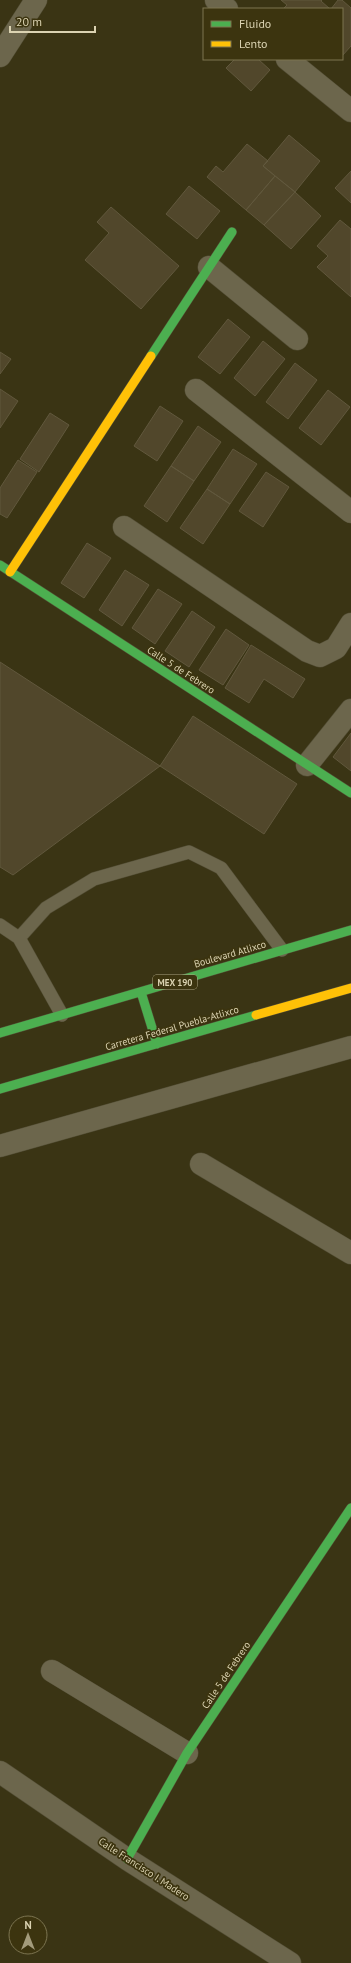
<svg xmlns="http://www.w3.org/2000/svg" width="351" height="1963" font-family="'PT Sans',sans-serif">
	<rect width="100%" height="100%" fill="#3a3414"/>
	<path fill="#51472b" stroke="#61583d" d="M281 0H322L321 1 330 9H283L287 5Z
		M338 0H342L351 8V46L342 56V9H331Z
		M235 59H258L270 70 251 91 226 68Z
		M289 135 320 161 295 192 263 166Z
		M247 144 268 161 263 166 275 176 246 210 207 177 216 166 223 172Z
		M351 171V203L335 188Z
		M275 176 295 192 264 225 246 210Z
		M189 186 220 211 197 239 166 214Z
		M295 192 321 216 291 249 264 225Z
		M111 207 179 266 141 309 85 260 109 233 97 222Z
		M340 220 351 229V297L317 267 328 256 317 246Z
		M228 319 250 337 220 374 198 357Z
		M263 341 285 359 255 396 234 378Z
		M0 352 11 359 0 374Z
		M295 363 317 380 288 419 266 402Z
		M0 389 18 401 0 428Z
		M328 390 350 407 321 445 299 428Z
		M160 406 183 421 157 461 134 446Z
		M50 413 69 425 39 472 20 459Z
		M198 426 221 442 194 481 171 466Z
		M233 449 257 464 230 504 207 489Z
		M18 460 37 472 7 518 0 514V488Z
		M171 466 194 481 167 522 144 506Z
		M266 472 289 487 263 527 239 511Z
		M207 489 230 504 203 544 180 528Z
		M87 543 111 558 84 598 61 583Z
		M125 570 149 585 122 626 99 610Z
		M158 589 182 604 155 644 132 628Z
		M192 611 215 627 189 667 165 651Z
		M226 629 249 645 223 685 199 670Z
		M251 645 305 679 293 698 264 679 249 703 225 688Z
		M0 662 160 766 13 875 0 867Z
		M193 716 297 784 264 834 160 766Z
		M351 733V771L333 757Z"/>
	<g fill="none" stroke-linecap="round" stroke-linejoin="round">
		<g stroke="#524d34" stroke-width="14">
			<path id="lane" d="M0 925 19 938
				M62 1015 19 938 46 908 94 879 189 852 221 868 282 950"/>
		</g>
		<g stroke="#524d34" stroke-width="23">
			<path id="street" d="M216 0 227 9
				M0 56 36 0
				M287 59 351 111
				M209 267 297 339
				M196 390 351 512
				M124 527 307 651 320 656 336 648 351 624
				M307 765 351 710
				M0 1146 351 1047
				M201 1164 351 1253
				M52 1671 187 1753
				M0 1772 127 1859 290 1963"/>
		</g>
		<g stroke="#524d34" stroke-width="10">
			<path id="fast" d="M151 356 232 232
				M0 565 351 793
				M141 992 157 1044
				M0 1033 351 930
				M0 1089 256 1015
				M127 1859 187 1753 351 1508"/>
		</g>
		<g stroke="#524d34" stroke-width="10">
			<path id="slow" d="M10 572 151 356
				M256 1015 351 988"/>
		</g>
		<use href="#lane" stroke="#6c664c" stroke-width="13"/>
		<use href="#street" stroke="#6c664c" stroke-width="22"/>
		<use href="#fast" stroke="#4caf50" stroke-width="9"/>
		<use href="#slow" stroke="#ffc107" stroke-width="9"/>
	</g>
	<g text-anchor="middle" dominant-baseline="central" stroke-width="3.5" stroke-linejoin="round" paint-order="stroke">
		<rect fill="#3c340f" stroke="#aba381" stroke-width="1" x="153" y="975" width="44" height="14" rx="3"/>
		<g font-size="9" font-weight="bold" fill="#dbd3b2">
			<text x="175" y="982">MEX 190</text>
		</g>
		<g font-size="10" fill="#dbd3b2" stroke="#3c340f">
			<text transform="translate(181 670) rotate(33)">Calle 5 de Febrero</text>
			<text transform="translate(230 954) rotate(-16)">Boulevard Atlixco</text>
			<text transform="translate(172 1028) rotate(-16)">Carretera Federal Puebla-Atlixco</text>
			<text transform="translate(226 1675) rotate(-56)">Calle 5 de Febrero</text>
			<text transform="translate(144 1869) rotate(33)">Calle Francisco I. Madero</text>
		</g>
	</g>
	<rect x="203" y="8" width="140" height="52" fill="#3c340f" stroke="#7c7450"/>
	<rect x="211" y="21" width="20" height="6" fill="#4caf50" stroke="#7c7450"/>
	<text x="239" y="28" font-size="12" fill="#dbd3b2">Fluido</text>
	<rect x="211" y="41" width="20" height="6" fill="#ffc107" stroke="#7c7450"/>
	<text x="239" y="48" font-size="12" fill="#dbd3b2">Lento</text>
	<g transform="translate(28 1935)"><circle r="19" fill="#3c340f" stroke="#7c7450"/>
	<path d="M0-3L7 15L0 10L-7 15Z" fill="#a39b7b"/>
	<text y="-6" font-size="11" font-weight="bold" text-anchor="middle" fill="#dbd3b2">N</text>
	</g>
	<path d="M10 26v6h85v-6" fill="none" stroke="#dbd3b2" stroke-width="2"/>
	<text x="16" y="26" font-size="12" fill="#dbd3b2" stroke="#3c340f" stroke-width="3" paint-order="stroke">20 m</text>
</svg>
